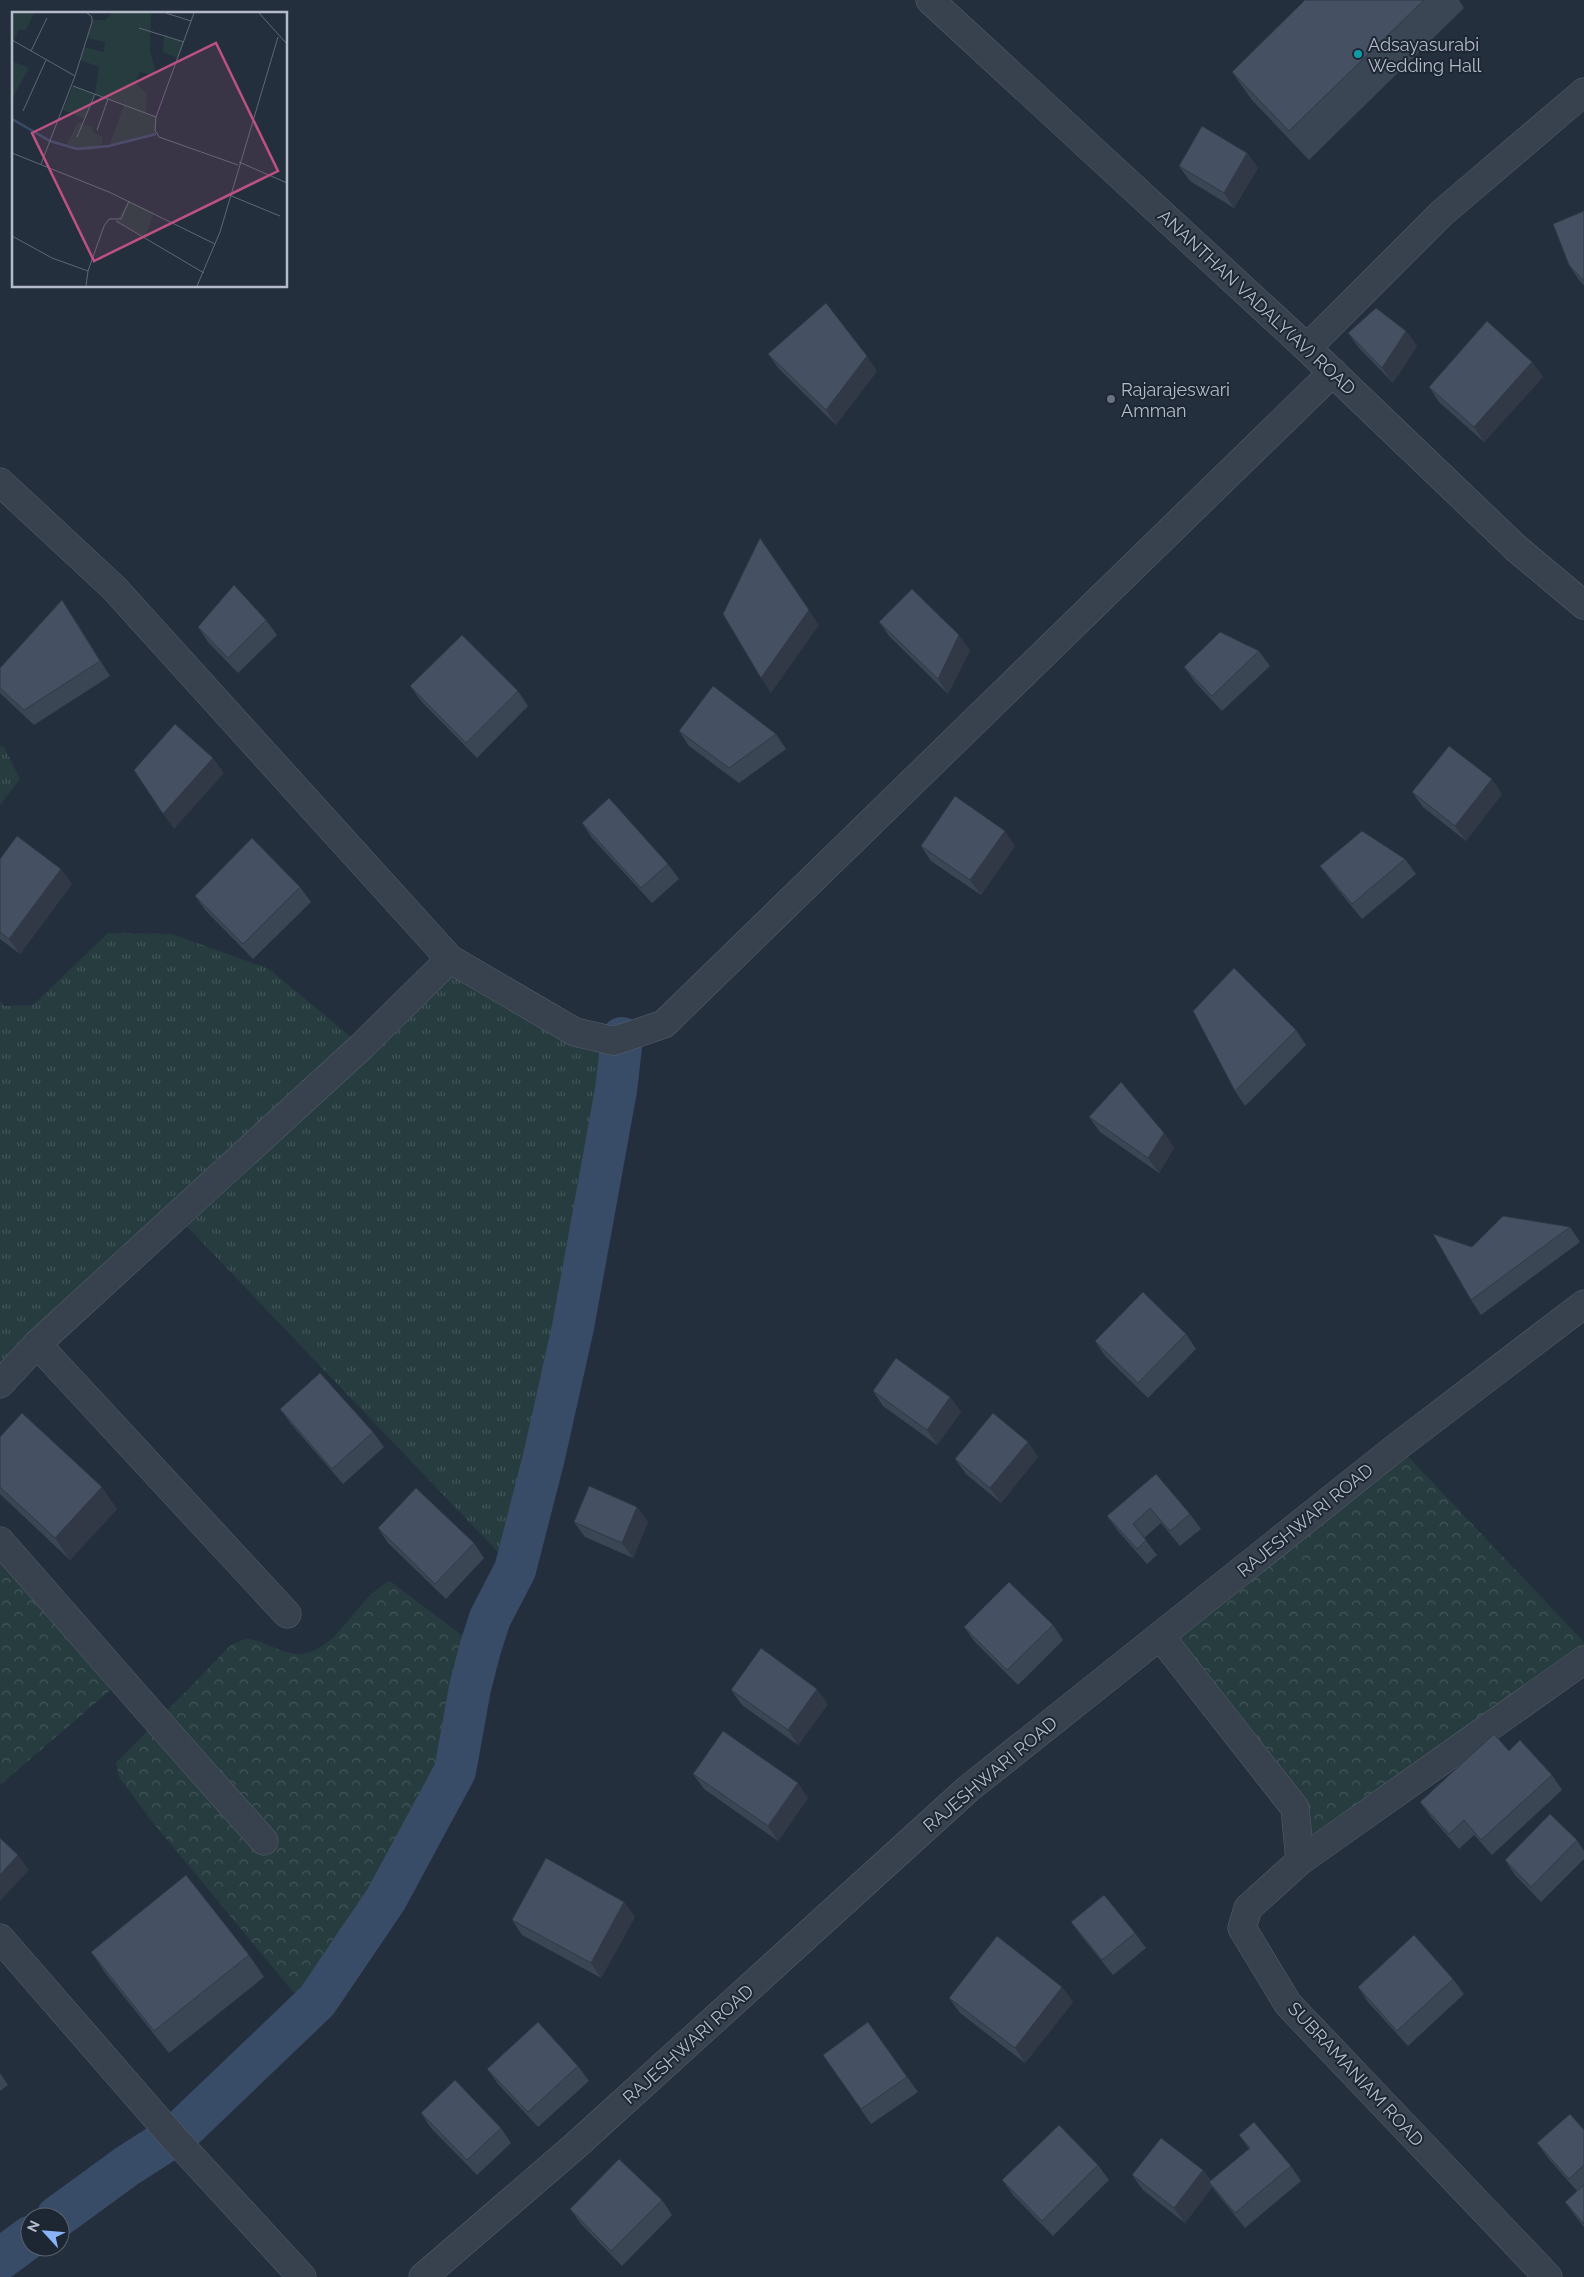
<svg xmlns="http://www.w3.org/2000/svg" width="1584" height="2277" font-family="Raleway,sans-serif">
	<defs>
		<pattern id="grass-tufts" width="24" height="20" patternUnits="userSpaceOnUse" patternTransform="scale(1.25)"><rect width="24" height="20" fill="#263c3f"/><path d="M3 7l-1-3M5 7V3M7 7l1-3M15 17l-1-3M17 17v-4M19 17l1-3" fill="none" stroke="#435659"/></pattern>
		<pattern id="forest-crowns" width="20" height="18" patternUnits="userSpaceOnUse" patternTransform="scale(1.25)"><rect width="20" height="18" fill="#263c3f"/><path d="M2 6a3 3 0 1 1 6 0M12 15a3 3 0 1 1 6 0" fill="none" stroke="#435659"/></pattern>
	</defs>
	<rect width="100%" height="100%" fill="#242f3e"/>
	<path fill="url(#grass-tufts)" d="M0 745 4 747 20 779 0 805Z
		M108 933 172 934 269 969 362 1046 450 959 621 1053C596 1227 559 1400 515 1570L177 1216 0 1381V1001L5 1006 33 1005Z"/>
	<path fill="url(#forest-crowns)" d="M1398 1446 1584 1642V1660L1300 1861 1295 1808 1160 1636Z
		M0 1541 122 1680 0 1785Z
		M390 1581 480 1649 470 1688 455 1771 386 1899 317 2001 308 2010 150 1819 119 1777 116 1763 232 1644C237 1643 243 1639 247 1639 261 1639 287 1657 303 1654 342 1646 356 1597 390 1581Z"/>
	<g fill="none" stroke-linecap="round" stroke-linejoin="round">
		<path stroke="#394c67" stroke-width="42" d="M57 2217 127 2166 180 2132 317 2001 386 1899 455 1771 470 1688 480 1649 490 1618 515 1570 544 1457 573 1327 616 1090 622 1038
			M0 2259 30 2237"/>
		<g stroke="#565f6c" stroke-width="29">
			<path id="minor" d="M930 0 1307 348 1517 549 1584 605
				M1307 348 1442 213 1584 92
				M0 482 114 588 450 959 362 1046 37 1344 0 1384
				M450 959 575 1032 614 1041 664 1024 1333 372
				M37 1344 287 1614
				M0 1541C88 1641 175 1742 264 1841
				M1160 1636 1295 1808 1300 1861 1248 1908 1242 1928 1288 2004 1548 2277
				M1300 1861 1584 1660
				M0 1938 173 2137 302 2277
				M423 2277 574 2147 968 1789 1398 1446 1584 1304"/>
		</g>
		<use href="#minor" stroke="#38414e" stroke-width="28"/>
	</g>
	<path fill="#3b4654" d="M1305 0H1459L1464 8 1309 160 1252 100 1232 72Z
		M1247 153 1258 168 1234 208 1190 181 1179 166Z
		M1584 211V285L1579 280 1569 265Z
		M1406 331 1417 346 1393 383 1359 348 1348 333Z
		M768 354 877 371 836 425 779 369Z
		M1532 362 1543 377 1484 442 1439 402 1429 387Z
		M72 615 110 676 34 725 0 693V668Z
		M266 620 277 635 238 673 208 642 198 627Z
		M879 622 970 650 948 694 890 637Z
		M1259 651 1270 666 1222 711 1195 682 1184 667Z
		M410 686 518 691 528 706 477 758 421 701Z
		M679 731 776 734 786 749 739 783 689 746Z
		M1412 792 1502 794 1466 841 1423 807Z
		M582 823 668 864 679 879 652 903 592 838Z
		M921 846H1015L981 895 931 861Z
		M0 859 72 884 20 954 0 939Z
		M1405 859 1416 874 1362 919 1331 881 1320 866Z
		M300 887 311 902 253 959 206 911 195 896Z
		M1296 1030 1306 1045 1245 1106 1235 1091Z
		M1089 1117 1164 1133 1174 1148 1159 1173 1100 1132Z
		M1570 1227 1580 1242 1481 1315 1471 1300 1472 1247Z
		M1186 1334 1196 1349 1148 1398 1105 1356 1095 1341Z
		M873 1391 950 1397 961 1412 937 1445 883 1406Z
		M280 1409 373 1432 384 1447 343 1484 291 1424Z
		M0 1437 117 1509 70 1560 0 1494Z
		M1028 1442 1038 1457 1001 1503 966 1474 955 1459Z
		M1156 1474 1190 1514 1201 1529 1180 1546 1161 1523 1144 1538 1157 1555 1147 1564 1118 1531 1107 1516Z
		M637 1507 648 1522 633 1558 585 1537 574 1522Z
		M378 1528 474 1543 484 1558 446 1599 388 1543Z
		M1053 1625 1063 1640 1018 1685 975 1642 964 1627Z
		M731 1690 828 1704 798 1745 742 1705Z
		M693 1774 808 1798 778 1841 704 1789Z
		M1552 1775 1562 1790 1492 1855 1474 1835 1459 1849 1431 1817 1420 1802Z
		M1577 1840 1584 1851V1859L1541 1902 1515 1875 1505 1860Z
		M624 1902 635 1917 601 1978 522 1935 512 1920Z
		M1071 1922 1135 1933 1146 1948 1113 1975 1082 1937Z
		M91 1952 249 1955 264 1977 169 2053 106 1974Z
		M1453 1979 1464 1994 1408 2046 1368 2002 1358 1987Z
		M1062 1987 1073 2002 1025 2063 960 2013 949 1998Z
		M868 2022 918 2092 871 2124 823 2055Z
		M578 2066 589 2081 538 2127 498 2084 487 2069Z
		M0 2073 8 2085 0 2091Z
		M421 2113 501 2128 511 2143 477 2175 431 2128Z
		M1584 2130V2227L1576 2217 1565 2202 1577 2191 1548 2158 1537 2143Z
		M1239 2135 1291 2166 1301 2181 1245 2228 1220 2197 1212 2187 1185 2223 1143 2190 1132 2175 1203 2170 1211 2181 1249 2149Z
		M1098 2165 1109 2180 1053 2236 1013 2195 1002 2180Z
		M662 2200 672 2215 622 2266 581 2224 570 2209Z"/>
	<path fill="#303945" d="M1247 153 1258 168 1234 208 1224 193Z
		M1406 331 1417 346 1393 383 1382 368Z
		M867 356 877 371 836 425 826 410Z
		M1532 362 1543 377 1484 442 1474 427Z
		M760 538 819 625 771 693 761 678Z
		M62 600 72 615 110 676 100 661Z
		M959 635 970 650 948 694 938 679Z
		M213 758 224 773 174 829 163 814Z
		M1492 779 1502 794 1466 841 1455 826Z
		M1005 831 1015 846 981 895 970 880Z
		M61 869 72 884 20 954 9 939Z
		M1164 1133 1174 1148 1159 1173 1148 1158Z
		M950 1397 961 1412 937 1445 927 1430Z
		M1028 1442 1038 1457 1001 1503 990 1488Z
		M102 1487 117 1509 70 1560 55 1538Z
		M637 1507 648 1522 633 1558 622 1543Z
		M817 1689 828 1704 798 1745 788 1730Z
		M798 1783 808 1798 778 1841 768 1826Z
		M18 1855 29 1870 0 1901V1875Z
		M624 1902 635 1917 601 1978 591 1963Z
		M1062 1987 1073 2002 1025 2063 1015 2048Z
		M1203 2170 1213 2185 1209 2182 1212 2187 1185 2223 1174 2208Z"/>
	<path fill="#455162" stroke="#303945" d="M1305 0H1424L1289 131 1232 72Z
		M1202 126 1247 153 1224 193 1179 166Z
		M1584 211V281L1569 265 1553 224Z
		M826 303 867 356 826 410 768 354Z
		M1376 308 1406 331 1382 368 1348 333Z
		M1487 321 1532 362 1474 427 1429 387Z
		M760 538 809 610 761 678 723 614Z
		M234 585 266 620 228 658 198 627Z
		M912 589 959 635 938 679 879 622Z
		M62 600 100 661 24 710 0 688V668Z
		M1220 632 1259 651 1212 696 1184 667Z
		M462 635 518 691 466 743 410 686Z
		M713 686 776 734 729 768 679 731Z
		M175 724 213 758 163 814 134 770Z
		M1449 746 1492 779 1455 826 1412 792Z
		M955 796 1005 831 970 880 921 846Z
		M609 798 668 864 641 888 582 823Z
		M1362 831 1405 859 1352 904 1320 866Z
		M17 836 61 869 9 939 0 932V859Z
		M252 838 300 887 243 944 195 896Z
		M1234 968 1296 1030 1235 1091 1193 1011Z
		M1121 1082 1164 1133 1148 1158 1089 1117Z
		M1503 1216 1570 1227 1471 1300 1433 1234 1472 1247Z
		M1143 1292 1186 1334 1138 1383 1095 1341Z
		M896 1358 950 1397 927 1430 873 1391Z
		M320 1373 373 1432 332 1469 280 1409Z
		M22 1413 102 1487 55 1538 0 1487V1437Z
		M993 1413 1028 1442 990 1488 955 1459Z
		M1156 1474 1190 1514 1170 1531 1150 1508 1133 1524 1146 1540 1137 1549 1107 1516Z
		M589 1486 637 1507 622 1543 574 1522Z
		M416 1488 474 1543 435 1584 378 1528Z
		M1009 1582 1053 1625 1007 1670 964 1627Z
		M761 1648 817 1689 788 1730 731 1690Z
		M723 1731 798 1783 768 1826 693 1774Z
		M1494 1734 1509 1751 1520 1740 1552 1775 1481 1840 1464 1820 1449 1834 1420 1802Z
		M1550 1814 1577 1840 1531 1887 1505 1860Z
		M0 1838 18 1855 0 1875Z
		M546 1858 624 1902 591 1963 512 1920Z
		M186 1875 249 1955 154 2031 91 1952Z
		M1104 1895 1135 1933 1102 1960 1071 1922Z
		M1414 1935 1453 1979 1397 2031 1358 1987Z
		M997 1936 1062 1987 1015 2048 949 1998Z
		M538 2022 578 2066 528 2112 487 2069Z
		M868 2022 907 2077 861 2109 823 2055Z
		M455 2080 501 2128 467 2160 421 2113Z
		M1570 2114 1584 2130V2165L1569 2179 1537 2143Z
		M1254 2122 1291 2166 1235 2213 1209 2182 1250 2148 1239 2135Z
		M1059 2125 1098 2165 1042 2221 1002 2180Z
		M1161 2138 1203 2170 1174 2208 1132 2175Z
		M619 2159 662 2200 611 2251 570 2209Z
		M1584 2185V2224L1565 2202Z"/>
	<circle fill="#0f9aa8" stroke="#1d2633" stroke-width="2" cx="1358" cy="54" r="5"/>
	<circle fill="#6b7280" stroke="#1d2633" stroke-width="2" cx="1111" cy="399" r="5"/>
	<g text-anchor="middle" dominant-baseline="central" stroke-width="4" stroke-linejoin="round" paint-order="stroke">
		<g font-size="18" fill="#b4bcc9" stroke="#1d2633" text-anchor="start">
			<text x="1368" y="44">Adsayasurabi<tspan x="1368" dy="21">Wedding Hall</tspan></text>
			<text x="1121" y="389">Rajarajeswari<tspan x="1121" dy="21">Amman</tspan></text>
		</g>
		<g font-size="18" fill="#b4bcc9" stroke="#1d2633">
			<text transform="translate(1257 302) rotate(43)">ANANTHAN VADALY(AV) ROAD</text>
			<text transform="translate(1305 1520) rotate(-39)">RAJESHWARI ROAD</text>
			<text transform="translate(990 1774) rotate(-40)">RAJESHWARI ROAD</text>
			<text transform="translate(688 2044) rotate(-42)">RAJESHWARI ROAD</text>
			<text transform="translate(1356 2074) rotate(47)">SUBRAMANIAM ROAD</text>
		</g>
	</g>
	<g transform="translate(12 12)">
		<rect width="275" height="275" fill="#242f3e"/>
		<path d="M0 1H22L14 18H7L2 29ZM100 1H139L138 39 144 61 142 63 128 60 123 71 135 82 134 101 144 105V122L97 134 112 93 83 82 87 55 68 48 72 35 92 40 93 30 75 26 80 8H93ZM0 49 17 56 0 87Z" fill="#263c3f"/>
		<path d="M152 23 172 30 166 46 151 40ZM61 74 83 82 73 107 51 98ZM66 110 80 115 82 121 91 125 89 135 78 138 53 135ZM117 189 142 201 133 225 104 209Z" fill="#263c3f"/>
		<path fill="none" stroke="#394c67" stroke-width="2.5" d="M0 107 38 129 65 137 97 134 144 122"/>
		<path fill="none" stroke="#5e6776" stroke-width="1" d="M154 1 179 9M247 1 275 32M127 16 172 30M0 28 63 64 29 152M19 39 35 6M63 64 80 10V5L75 1M61 74 144 105 182 1M11 99 34 48M144 105 143 118 147 125 226 153M85 118 96 87M65 125 83 82M0 141 97 180 203 232M227 150 275 171M217 183 268 204M104 209 192 261M0 224 40 246 76 259 92 214 97 207H109L117 189M74 274 76 259M185 274 208 220 266 25"/>
		<path fill="#bd5182" fill-opacity="0.15" stroke="#bd5182" stroke-width="2.5" d="M204 31 266 159 82 249 20 121Z"/>
		<rect width="275" height="275" fill="none" stroke="#b4bcc9" stroke-width="2.5"/>
	</g>
	<g transform="translate(45 2232) rotate(296)"><circle r="24" fill="#1d2633" stroke="#59626f"/>
	<path d="M0-4L9 19L0 12L-9 19Z" fill="#8ab4f8"/>
	<text y="-8" font-size="14" font-weight="bold" text-anchor="middle" fill="#b4bcc9">N</text>
	</g>
</svg>
